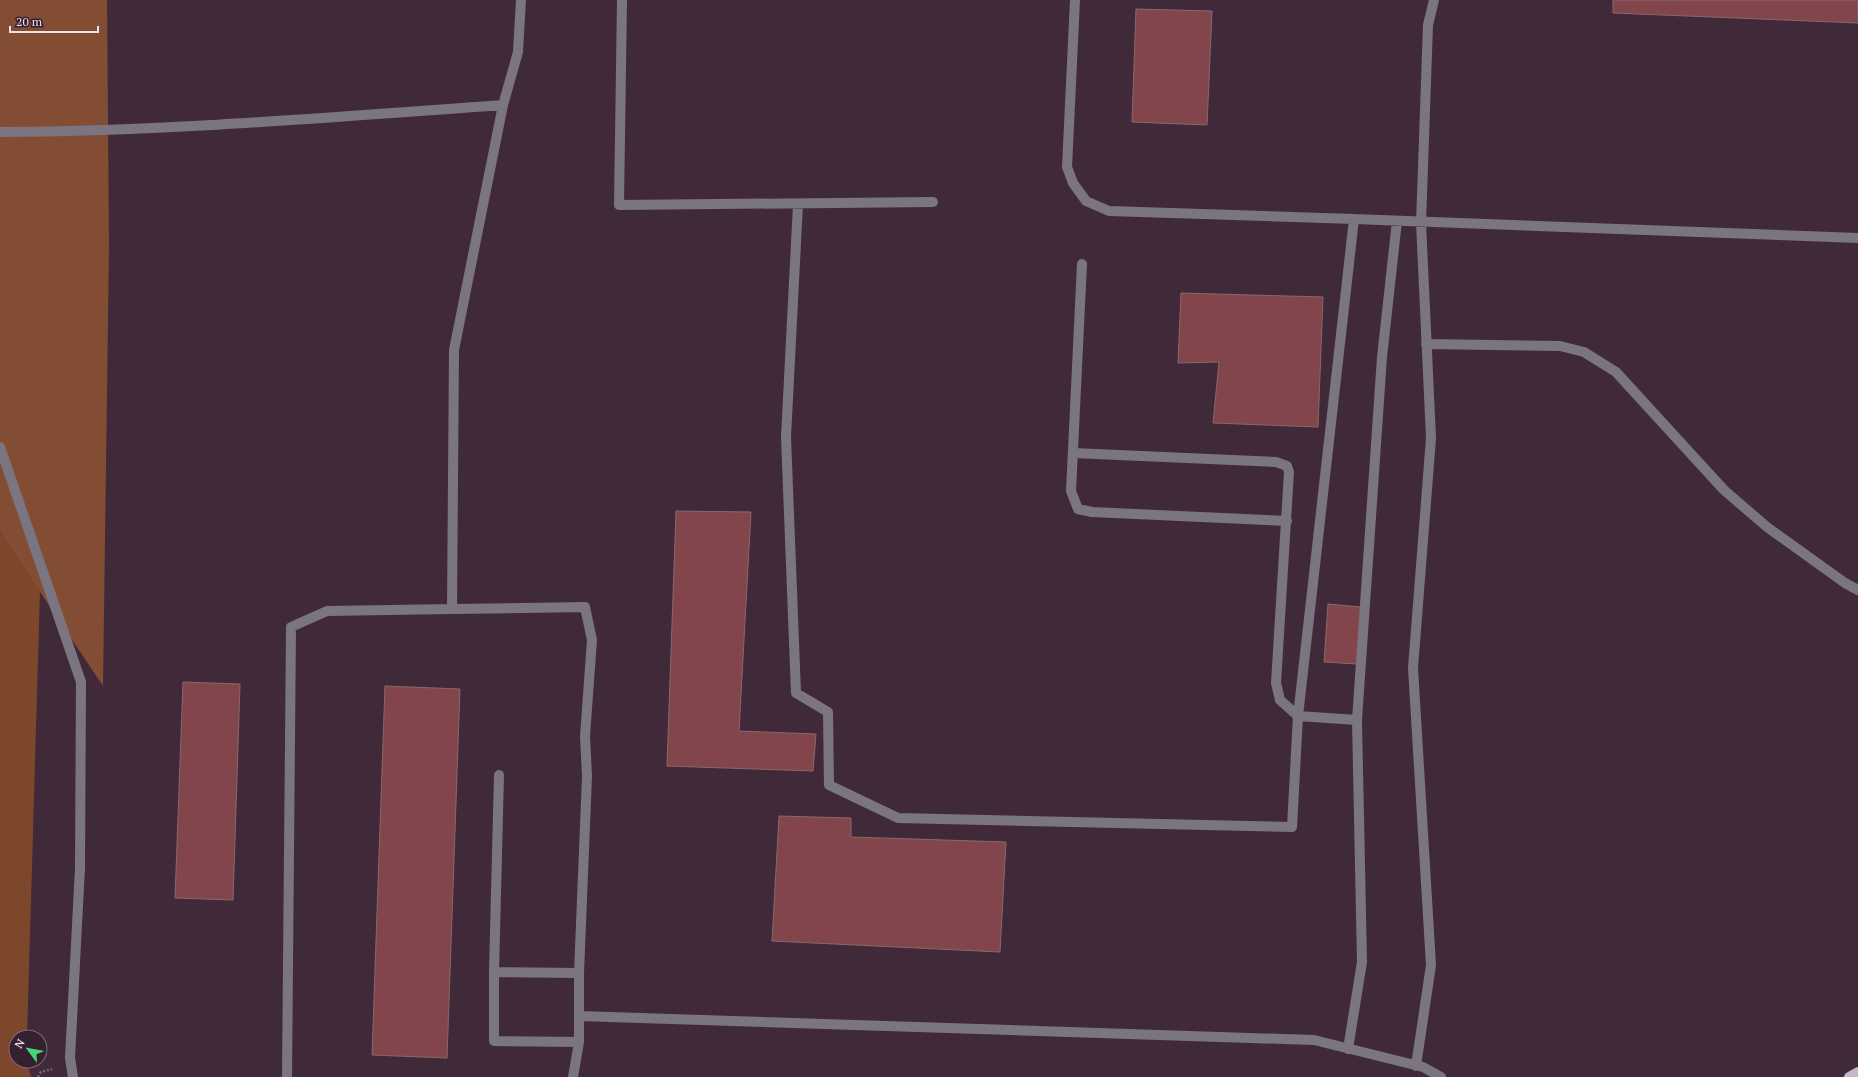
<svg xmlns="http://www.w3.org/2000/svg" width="1858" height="1077" font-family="'PT Serif',serif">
	<rect width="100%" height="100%" fill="#402a39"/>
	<path fill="#824d32" d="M0 0H107L109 246 103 686 0 532Z"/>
	<path fill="#7d472b" d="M0 532 40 591 27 1037H16V1061H26L31 1077H0Z"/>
	<path fill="#83454c" stroke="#88696c" d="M1613 0H1858V23L1613 13Z
		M1136 9 1212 11 1207 125 1132 122Z
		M1181 293 1323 297 1318 427 1213 423 1219 362 1178 363Z
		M676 511 751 512 739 731 816 734 813 771 667 766Z
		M1328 604 1361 607 1357 664 1324 662Z
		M183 682 240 684 233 900 175 898Z
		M385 686 460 689 447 1058 372 1055Z
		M779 816 851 818V837L1006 842 1000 952 772 941Z"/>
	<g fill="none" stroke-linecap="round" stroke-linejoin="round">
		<path stroke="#7d6977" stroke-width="2.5" stroke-dasharray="2 2" stroke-linecap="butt" d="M38 1077 41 1072 52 1069"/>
		<path stroke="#7a7581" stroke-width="10" d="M622 0 619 205 933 202
			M0 132C168 131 335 117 503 105L518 52 521 0
			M798 204 786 437 796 693 828 712 829 785 898 818 1292 827 1298 716 1354 219 1109 211 1086 201 1073 183 1067 167 1075 0
			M1354 219 1858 238
			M1082 264 1071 491 1078 509 1092 512 1287 521
			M1426 344 1560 346 1584 352 1616 372 1724 490 1767 527 1845 583 1858 590
			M0 447 81 682 80 868 70 1058 73 1077
			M1073 453 1276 462 1287 466 1289 472 1276 683 1280 700 1298 716 1357 720
			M452 609 585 607 592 640 585 736 587 776 579 973V1042L494 1041V972L579 973
			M494 972 499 775
			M579 1016 1314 1040 1423 1067 1441 1077
			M1348 1049 1362 962 1357 720 1382 357 1397 221
			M1416 1066 1431 965 1413 668 1431 438 1421 223 1428 25 1434 0
			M287 1077 291 627 327 611 452 609 454 350 503 105
			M573 1077 579 1042"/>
		<path stroke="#c2b8cf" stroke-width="10" d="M1849 1077 1858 1072"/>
	</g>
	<g transform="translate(28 1049) rotate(302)"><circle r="19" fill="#35202f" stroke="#7f6c79"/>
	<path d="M0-3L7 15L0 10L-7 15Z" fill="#46d779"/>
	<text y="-6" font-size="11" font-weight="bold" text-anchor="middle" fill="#eedfe9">N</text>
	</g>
	<path d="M10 26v6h88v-6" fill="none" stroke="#eedfe9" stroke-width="2"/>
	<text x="16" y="26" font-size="12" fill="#eedfe9" stroke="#35202f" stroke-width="3" paint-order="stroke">20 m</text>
</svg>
